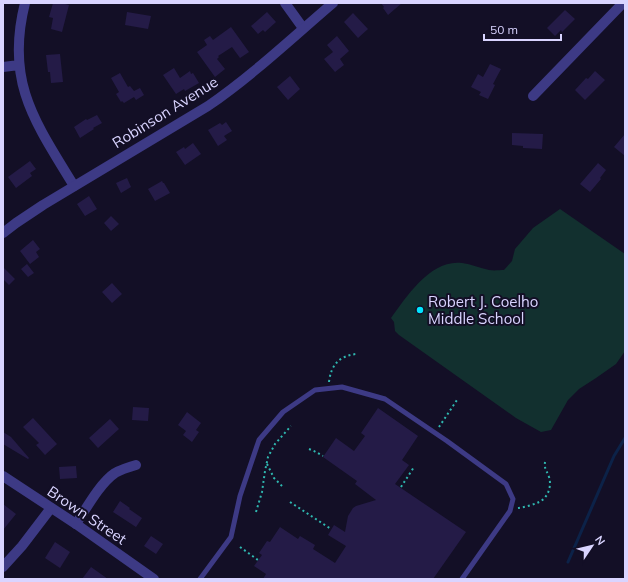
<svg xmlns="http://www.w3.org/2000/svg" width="628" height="582" font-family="Mulish,sans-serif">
	<rect width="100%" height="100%" fill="#130f26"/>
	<path fill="#12302f" d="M560 209 625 254V351L616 364 596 378 579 389 568 400 551 430 541 432 516 418 399 335 395 331 394 322 391 318C407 296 431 259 462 263 471 264 480 268 489 270 494 271 500 270 504 270L512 261 515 249 533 228Z"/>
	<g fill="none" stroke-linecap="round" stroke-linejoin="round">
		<path stroke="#0c2248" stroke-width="3" d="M568 562 614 456 625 438"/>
	</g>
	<path fill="#241b47" d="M53 3H62L69 5 62 32 51 29 53 18 49 17Z
		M381 3H402L388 15 383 8 384 7Z
		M565 10 575 19 562 32 561 30 555 36 547 28Z
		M127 12 151 16 148 29 125 25Z
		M267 12 276 22 265 32 263 30 258 34 251 26Z
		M353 13 368 29 358 38 344 22Z
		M231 27 249 52 240 58 232 47 218 56 219 57 217 59 225 69 215 77 197 52 207 45 204 40 210 36 213 40Z
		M337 36 349 51 340 59 344 65 335 72 324 59 333 52 327 45Z
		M60 54 63 82 51 83 50 72H48L46 55Z
		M490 64 501 69 493 84 495 85 488 99 479 95 481 92 471 87 478 74 483 77Z
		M174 68 180 78 190 71 191 74 193 73 199 83 185 91 184 89 176 94 163 75Z
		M595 71 605 80 585 100 575 90 586 78 588 79Z
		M120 73 128 87 130 86 134 91 140 88 144 95 136 100 134 97 124 103 122 101 121 102 116 94 119 92 111 78Z
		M290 76 300 89 288 100 277 87Z
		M97 115 102 123 93 128 94 129 80 138 74 127 86 119 87 120Z
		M226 122 232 131 224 136 227 140 218 146 208 130 220 123 222 125Z
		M512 133 543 134 542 149 523 148V146L512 145Z
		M625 134V156L614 147Z
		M193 143 201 154 185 165 176 152 184 147 185 149Z
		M30 161 36 169 30 173 32 176 16 188 8 177Z
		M598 163 606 170 600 178 601 179 590 192 580 184Z
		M127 178 131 187 121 193 116 183Z
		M162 181 163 183H164L170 193 155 201 148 189Z
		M89 196 97 209 85 216 77 204Z
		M111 216 119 224 111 231 104 223Z
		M33 240 40 249 36 252 39 257 30 264 20 251Z
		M27 264 34 273 28 277 21 269Z
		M3 267 15 279 9 285 3 279Z
		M112 283 122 294 112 303 102 292Z
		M133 407 149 408 148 421 132 420Z
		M378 408 418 436 402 460 409 465 395 484 466 532 433 579H263L266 574 254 566 262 555 259 553 267 541 270 542 280 527 298 539 300 536 315 545 313 549 335 563 346 546 328 535 334 525 345 532 348 516 353 508 356 506 376 500 355 484 357 481 323 457 336 438 354 451 365 436 361 433Z
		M187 412 201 423 196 430 199 432 192 442 183 435 186 431 178 425Z
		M33 418 57 444 45 455 36 445 39 443 23 427Z
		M110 419 119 429 98 448 89 438Z
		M3 432 11 437 29 458 28 459 3 444Z
		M76 466 77 478 60 479 59 467Z
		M120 501 130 508 129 509 142 518 136 527 113 512Z
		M3 504 16 514 3 530Z
		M151 536 163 544 156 554 144 546Z
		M55 542 70 552 60 568 45 558Z
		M91 567 108 579H82Z"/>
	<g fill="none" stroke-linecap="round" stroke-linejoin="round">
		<path stroke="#2fb8b0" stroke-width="2" stroke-dasharray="2 3" stroke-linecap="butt" d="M329 382C331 365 339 356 356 354
			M439 427 457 400
			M309 449 314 451 323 456
			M267 464 274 478 282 486
			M401 487 414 467
			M290 502 331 529
			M518 508C525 507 533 505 539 502 548 498 552 486 549 477 546 469 543 467 546 459
			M256 512 262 492 265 471 268 457 275 444 291 426
			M240 547 258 560"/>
		<path stroke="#3d3a85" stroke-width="5" d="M200 579 231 537 240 496 259 440 283 412 315 390 342 387 385 399 447 441 506 484 513 499 510 511 462 579"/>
		<path stroke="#3d3a85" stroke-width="10" d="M25 3C5 82 35 122 74 186
			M285 3 303 28
			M3 67 19 65
			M533 96 623 3
			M76 524C86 509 100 483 115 473 122 469 129 467 136 465
			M3 567 22 546 51 508"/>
		<path stroke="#3d3a85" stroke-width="10" d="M3 233 16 223 43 205 208 106C253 75 292 38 333 3
			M3 476 76 524 154 579"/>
	</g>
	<circle fill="#00e5ff" stroke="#130f26" stroke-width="1.5" cx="420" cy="310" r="4"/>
	<g text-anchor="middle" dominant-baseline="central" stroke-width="4" stroke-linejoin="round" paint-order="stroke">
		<g font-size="15" fill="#d9d4ff" stroke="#130f26">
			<text transform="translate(165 112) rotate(-32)">Robinson Avenue</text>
			<text transform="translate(87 515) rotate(34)">Brown Street</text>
		</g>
		<g font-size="15" fill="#d9d4ff" stroke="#130f26" text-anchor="start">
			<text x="428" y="301">Robert J. Coelho<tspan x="428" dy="17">Middle School</tspan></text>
		</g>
	</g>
	<rect width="628" height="582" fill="none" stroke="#d9d4ff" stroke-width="8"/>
	<g transform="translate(592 546) rotate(55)" stroke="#130f26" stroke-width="3" paint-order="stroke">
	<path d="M0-3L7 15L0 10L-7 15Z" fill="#d9d4ff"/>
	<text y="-6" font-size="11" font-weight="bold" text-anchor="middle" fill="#d9d4ff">N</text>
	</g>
	<path d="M484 34v6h77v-6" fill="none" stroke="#d9d4ff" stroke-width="2"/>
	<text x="490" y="34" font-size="12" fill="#d9d4ff" stroke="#130f26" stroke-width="3" paint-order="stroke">50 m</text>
</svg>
